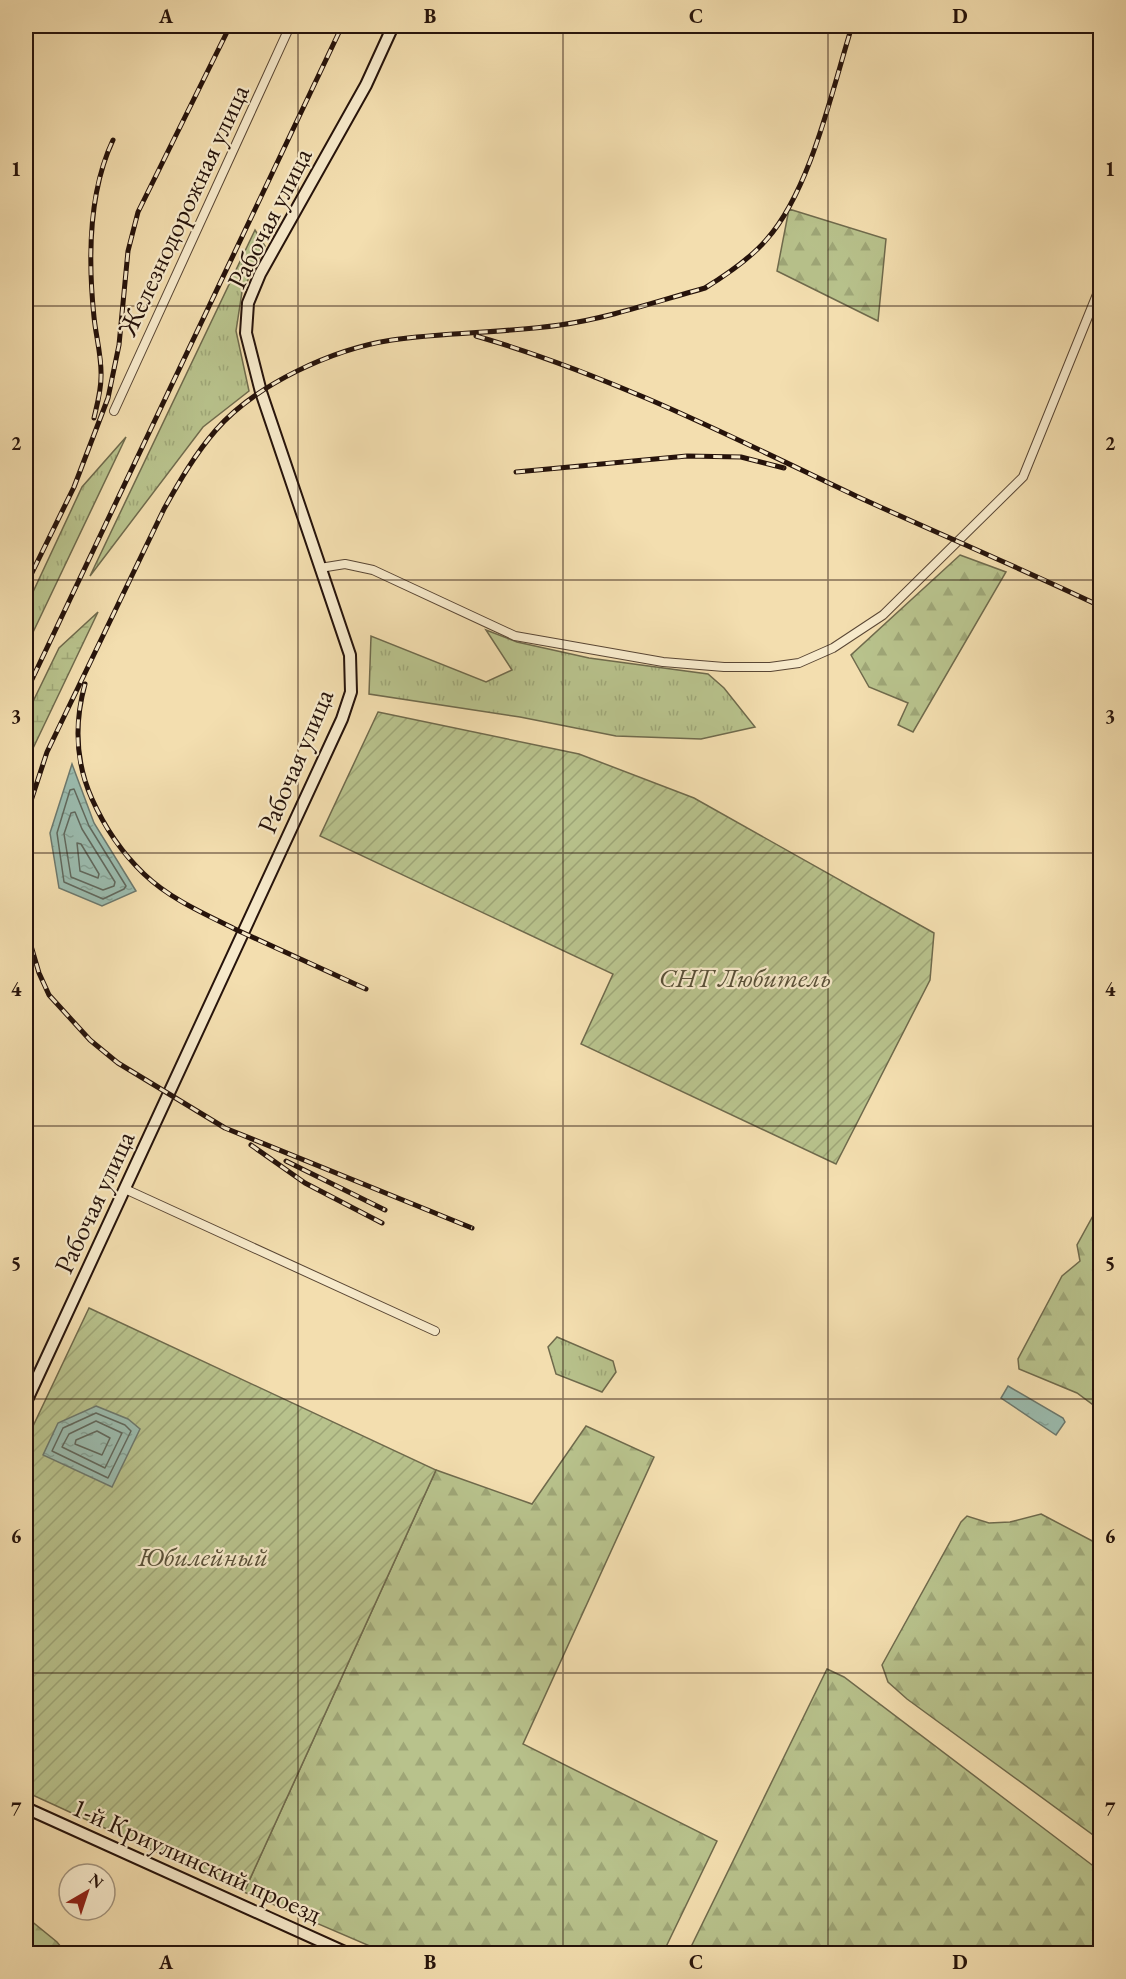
<svg xmlns="http://www.w3.org/2000/svg" width="1126" height="1979" font-family="'EB Garamond',serif">
	<defs>
		<pattern id="grass-tufts" width="24" height="20" patternUnits="userSpaceOnUse" patternTransform="scale(1.5)"><rect width="24" height="20" fill="#b8c28c"/><path d="M3 7l-1-3M5 7V3M7 7l1-3M15 17l-1-3M17 17v-4M19 17l1-3" fill="none" stroke="#9ea677"/></pattern>
		<pattern id="forest-firs" width="22" height="20" patternUnits="userSpaceOnUse" patternTransform="scale(1.5)"><rect width="22" height="20" fill="#b8c28c"/><path d="M5 1l3.5 6h-7zM16 11l3.5 6h-7z" fill="#9ea677"/></pattern>
		<pattern id="wetland-marsh" width="20" height="14" patternUnits="userSpaceOnUse" patternTransform="scale(1.5)"><rect width="20" height="14" fill="#b8c28c"/><path d="M1 5h8M5 5V1M11 12h8M15 12V8" fill="none" stroke="#9ea677"/></pattern>
		<pattern id="garden-furrows" width="10" height="10" patternUnits="userSpaceOnUse" patternTransform="scale(1.5)"><rect width="10" height="10" fill="#b8c28c"/><path d="M-1 1l2-2M0 10L10 0M9 11l2-2" fill="none" stroke="#9ea677"/></pattern>
		<pattern id="water-ripples" width="26" height="14" patternUnits="userSpaceOnUse" patternTransform="scale(1.5)"><rect width="26" height="14" fill="#9bbcaf"/><path d="M2 4q2-2 4 0t4 0M15 11q2-2 4 0t4 0" fill="none" stroke="#85a195"/></pattern>
	</defs>
	<rect width="100%" height="100%" fill="#f3deaf"/>
	<filter id="stains"><feTurbulence type="fractalNoise" baseFrequency=".00333" numOctaves="4"/><feColorMatrix values="0 0 0 0 .2 0 0 0 0 .09 0 0 0 0 .02 0 0 0 .5 -.17"/></filter>
	<radialGradient id="worn" r=".72"><stop offset=".6" stop-color="#630" stop-opacity="0"/><stop offset="1" stop-color="#630" stop-opacity=".3"/></radialGradient>
	<path fill="url(#grass-tufts)" stroke="#6f6a4c" stroke-width="1.5" d="M255 230 265 246 242 292 236 331 249 391 203 427 90 576Z
		M126 437 26 647V607L82 487Z
		M486 630 517 642 589 658 708 674 724 688 755 727 701 739 616 736 520 717 369 694 371 636 486 682 512 670Z
		M557 1337 613 1361 616 1372 602 1392 556 1374 548 1347Z"/>
	<path fill="url(#forest-firs)" stroke="#6f6a4c" stroke-width="1.5" d="M789 209 886 239 878 321 777 271Z
		M960 555 1006 572 913 732 898 725 908 703 869 687 851 655Z
		M1100 1203V1410L1077 1393 1019 1369 1018 1359 1062 1276 1080 1261 1077 1245Z
		M586 1426 654 1457 523 1744 717 1841 663 1953H386L244 1892 436 1470 532 1504Z
		M1041 1514 1100 1545V1840L907 1699 888 1682 882 1665 961 1522 967 1516 989 1523 1010 1522Z
		M827 1669 844 1677 1100 1871V1953H688Z
		M26 1920H30L57 1942 66 1953H26Z"/>
	<path fill="url(#wetland-marsh)" stroke="#6f6a4c" stroke-width="1.5" d="M98 612 26 763V716L59 648Z"/>
	<path fill="url(#garden-furrows)" stroke="#6f6a4c" stroke-width="1.5" d="M378 712 579 754 694 798 934 933 930 980 836 1164 581 1044 613 974 320 836Z
		M89 1308 436 1470 244 1892 26 1792V1441Z"/>
	<path fill="url(#water-ripples)" stroke="#6c786d" stroke-width="1.5" d="M72 764 94 823 136 891 102 906 59 888 50 833Z
		M1008 1386 1063 1418 1065 1422 1056 1435 1001 1398Z
		M96 1406 128 1419 140 1429 112 1487 43 1455 58 1423Z"/>
	<g fill="none" stroke-linecap="round" stroke-linejoin="round">
		<path stroke="#60685d" stroke-width="1.5" d="M74 789 89 826 126 886 124 889 103 899 64 882 57 833 70 790Z
			M75 812 82 829 115 882 114 886 103 890 71 877 64 834 71 813Z
			M77 843 81 844 99 874 98 878 80 871Z
			M96 1413 125 1425 131 1431 108 1478 52 1451 63 1428Z
			M96 1421 122 1433 105 1468 62 1447 69 1434Z
			M97 1431 110 1438 102 1455 75 1444 76 1440Z"/>
		<g stroke="#594634" stroke-width="10">
			<path id="street" d="M114 411 290 26
				M320 568 345 564 373 570 515 636 663 662 724 667H770L799 663 833 648 883 615 1023 477 1100 287
				M125 1189 435 1331"/>
		</g>
		<g stroke="#26130b" stroke-width="14">
			<path id="secondary" d="M26 1402 342 719 351 692 350 655 261 392 246 333 248 303 260 274 366 85 393 26
				M26 1808 349 1954"/>
		</g>
		<use href="#street" stroke="#f7eacb" stroke-width="8"/>
		<use href="#secondary" stroke="#f7eacb" stroke-width="10"/>
		<g stroke="#26130b" stroke-width="5">
			<path id="rail" d="M476 336C608 374 732 437 856 496 937 533 1020 568 1100 606
				M94 418C97 405 101 391 101 377 102 358 96 337 94 317 88 259 88 193 113 140
				M516 472 687 456 741 457 784 468
				M26 585 74 487 108 398 119 345 128 251 138 212 230 26
				M85 684C74 724 75 761 92 799 105 828 121 852 144 874 170 899 205 914 237 930 280 950 323 969 366 989
				M26 692 342 26
				M26 816 47 752 164 509C179 482 195 454 216 430 256 384 333 349 392 340 448 332 504 333 560 325 609 318 658 301 705 288 726 275 751 258 767 239 811 189 832 90 852 26
				M26 929 39 973 49 995 90 1040 118 1063 225 1128 472 1228
				M251 1145 305 1183 382 1223
				M286 1161 385 1210"/>
		</g>
		<use href="#rail" stroke="#f7eacb" stroke-width="3" stroke-dasharray="9" stroke-linecap="butt"/>
	</g>
	<path fill="none" stroke="#26130b" stroke-width="1.5" stroke-opacity="0.55" d="M298 26V1954M563 26V1954M828 26V1954M26 306H1100M26 580H1100M26 853H1100M26 1126H1100M26 1399H1100M26 1673H1100"/>
	<g text-anchor="middle" dominant-baseline="central" stroke-width="4.5" stroke-linejoin="round" paint-order="stroke">
		<g font-size="27" fill="#26130b" stroke="#f7eacb">
			<text transform="translate(183 210) rotate(-65)">Железнодорожная улица</text>
			<text transform="translate(269 218) rotate(-63)">Рабочая улица</text>
			<text transform="translate(295 761) rotate(-67)">Рабочая улица</text>
			<text transform="translate(94 1202) rotate(-65)">Рабочая улица</text>
			<text transform="translate(197 1860) rotate(24)">1-й Криулинский проезд</text>
		</g>
		<g font-size="27" font-style="italic" fill="#595038" stroke="#f7eacb">
			<text x="745" y="977">СНТ Любитель</text>
			<text x="203" y="1556">Юбилейный</text>
		</g>
	</g>
	<rect width="1126" height="1979" fill="none" stroke="#f3deaf" stroke-width="66"/>
	<g transform="translate(87 1892) rotate(39)"><circle r="28" fill="#f7eacb" stroke="#a3947e" stroke-width="1.5"/>
	<path d="M0-4.5L10 22L0 15L-10 22Z" fill="#8f2418"/>
	<text y="-9" font-size="16" font-weight="bold" text-anchor="middle" fill="#26130b">N</text>
	</g>
	<rect x="33" y="33" width="1060" height="1913" fill="none" stroke="#26130b" stroke-width="2"/>
	<g font-size="20" text-anchor="middle" font-weight="bold" fill="#26130b">
		<text x="166" y="23">A</text>
		<text x="430" y="23">B</text>
		<text x="696" y="23">C</text>
		<text x="960" y="23">D</text>
		<text x="16" y="176">1</text>
		<text x="1110" y="176">1</text>
		<text x="16" y="450">2</text>
		<text x="1110" y="450">2</text>
		<text x="16" y="723">3</text>
		<text x="1110" y="723">3</text>
		<text x="16" y="996">4</text>
		<text x="1110" y="996">4</text>
		<text x="16" y="1270">5</text>
		<text x="1110" y="1270">5</text>
		<text x="16" y="1543">6</text>
		<text x="1110" y="1543">6</text>
		<text x="16" y="1816">7</text>
		<text x="1110" y="1816">7</text>
		<text x="166" y="1969">A</text>
		<text x="430" y="1969">B</text>
		<text x="696" y="1969">C</text>
		<text x="960" y="1969">D</text>
	</g>
	<rect width="100%" height="100%" filter="url(#stains)"/>
	<rect width="100%" height="100%" fill="url(#worn)"/>
</svg>
